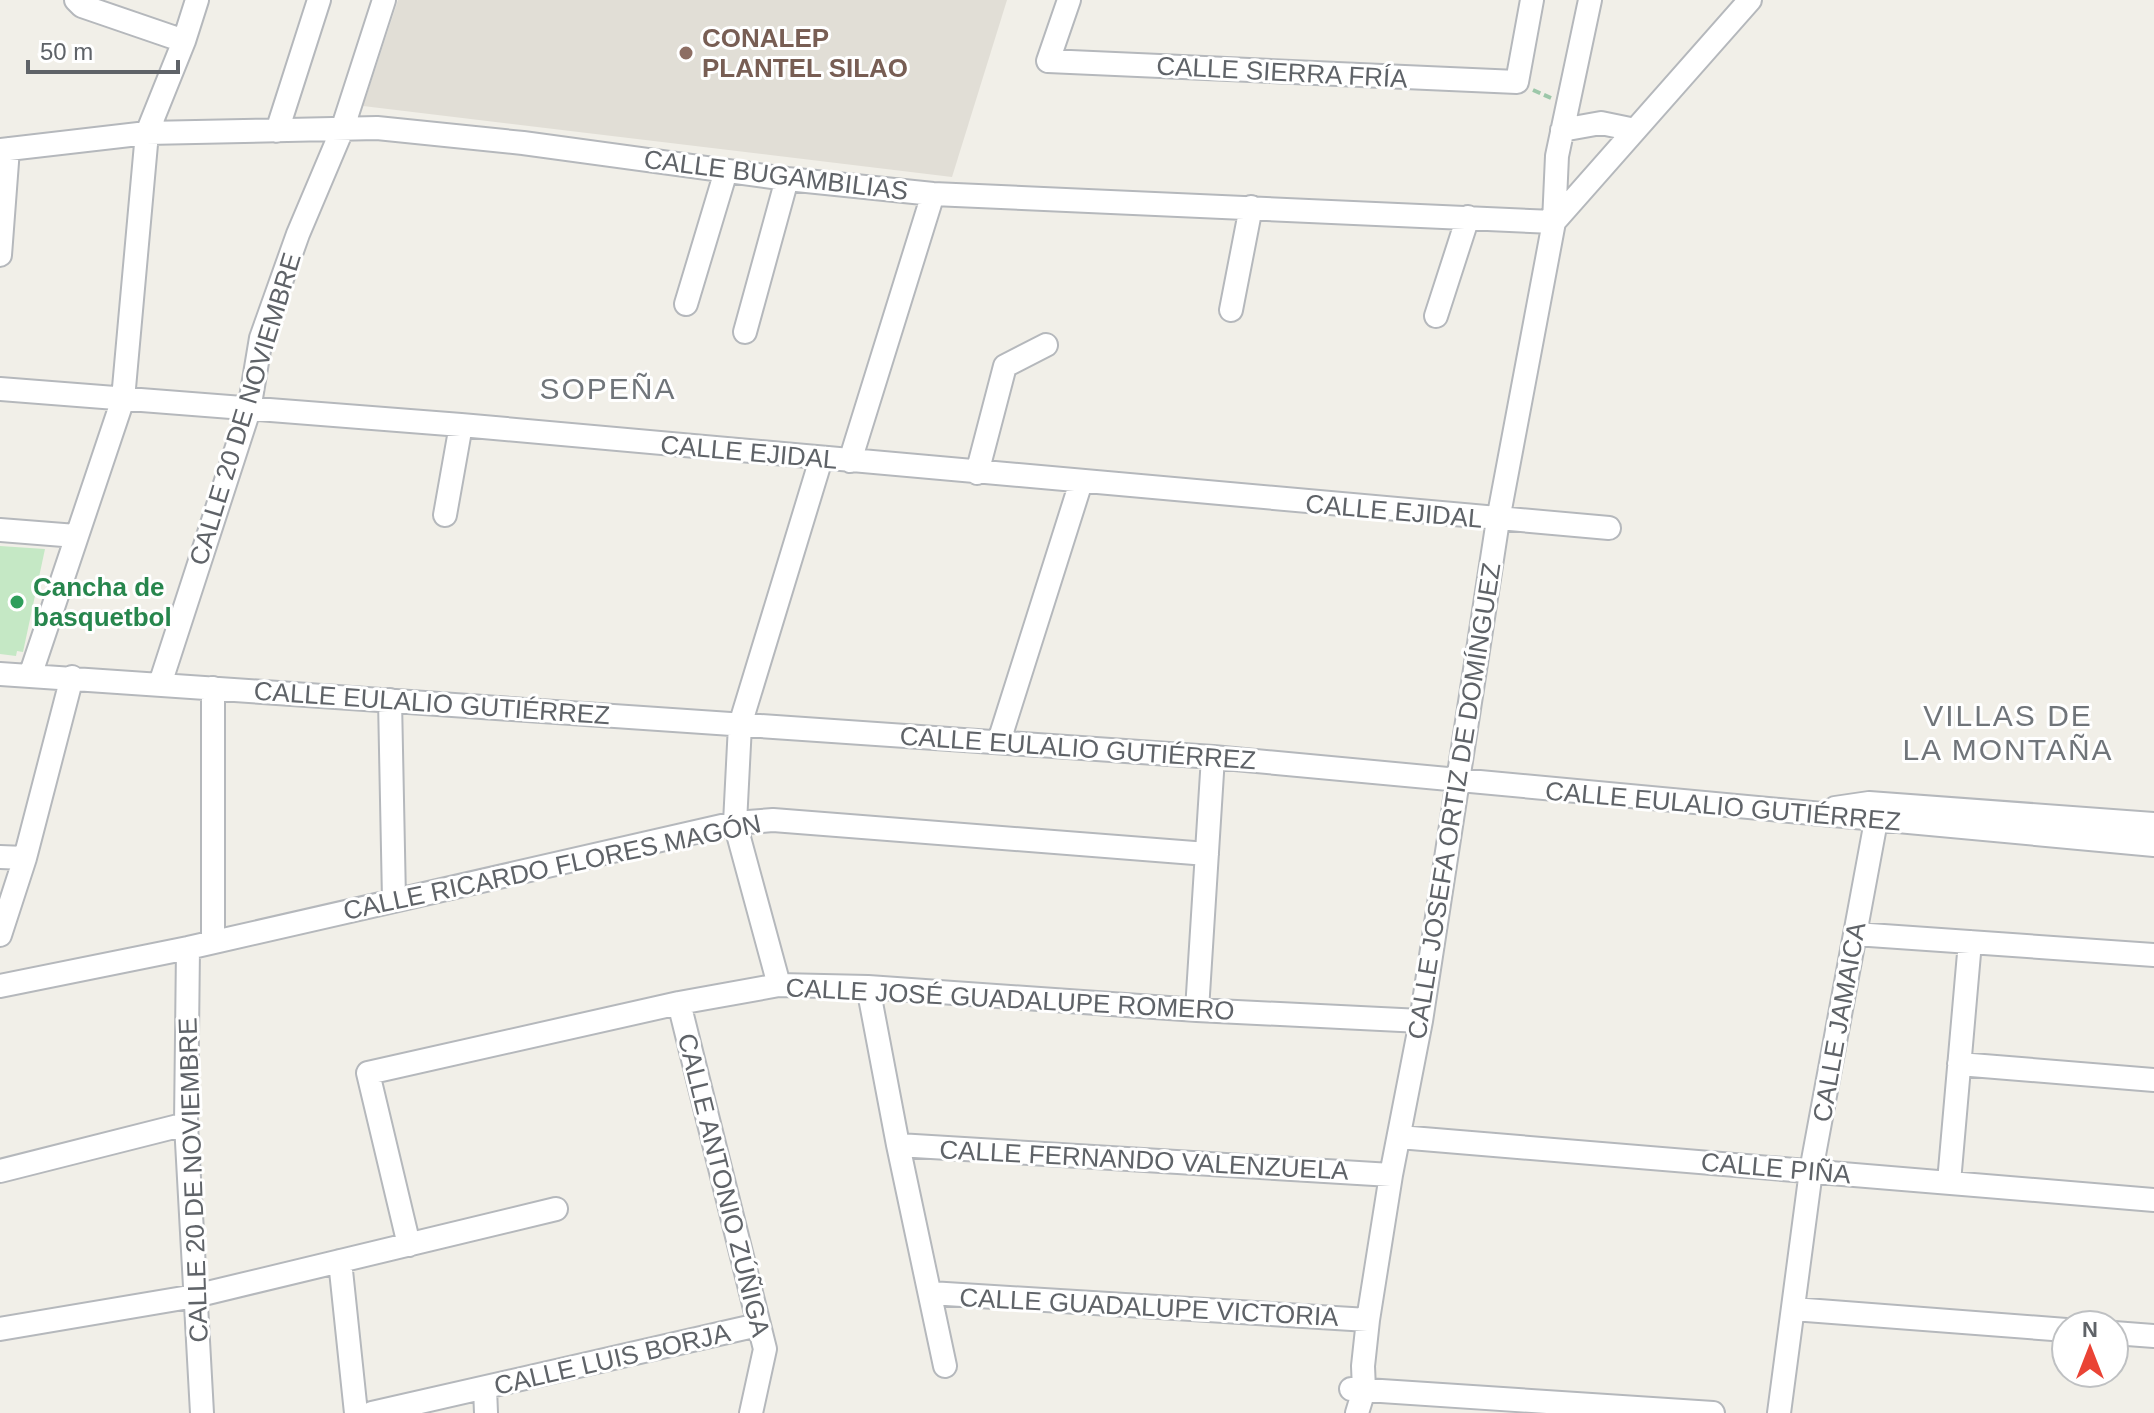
<svg xmlns="http://www.w3.org/2000/svg" width="2154" height="1413" font-family="Helvetica,sans-serif">
	<rect width="100%" height="100%" fill="#f1efe8"/>
	<path fill="#e1ded6" d="M398 0H1007L952 177 363 106Z"/>
	<path fill="#c5e8c5" d="M0 546 45 549 23 652 17 651 16 656 0 654Z"/>
	<g fill="none" stroke-linecap="round" stroke-linejoin="round">
		<g stroke="#b5b8bc" stroke-width="26">
			<path id="minor" d="M76 0 82 6 184 41
				M1069 0 1048 61 1517 82 1532 0
				M1562 130 1601 123 1635 130
				M277 131 319 0
				M0 150 147 133 377 128 523 143 787 179 933 194 1554 222
				M1554 222 1750 0
				M0 255 8 149
				M686 304 726 171
				M1231 310 1251 207
				M1436 316 1468 217
				M745 332 787 179
				M0 389 461 425 1609 528
				M850 461 933 194
				M977 473 1005 366 1046 345
				M445 515 461 425
				M0 530 76 536
				M0 674 1213 757 2154 845
				M30 676 123 399 147 133 184 41 197 0
				M160 684 249 410 261 338 298 234 342 130 384 0
				M213 688V941
				M390 700 394 900
				M999 741 1081 482
				M1835 808 1869 803 2154 824
				M0 857 25 858
				M1855 934 2154 955
				M0 935 25 858 72 677
				M188 948 186 1124 202 1413
				M779 985 735 823 740 725 821 459
				M0 986 188 948 735 823 773 820 1207 854
				M868 987 898 1145 945 1366
				M679 1003 765 1349 751 1413
				M1197 1010 1213 757
				M1959 1064 2154 1080
				M1399 1137 2154 1200
				M898 1145 1391 1175
				M0 1171 186 1124
				M1949 1182 1970 942
				M409 1245 368 1073 679 1003 779 985 868 987 1197 1010 1421 1021
				M340 1261 356 1413
				M930 1293 1368 1320
				M1793 1309 2066 1330
				M0 1329 195 1296 556 1209
				M2114 1333 2154 1336
				M485 1388 486 1413
				M1351 1389 1713 1413
				M372 1413 758 1325
				M1357 1413 1364 1390 1363 1366 1368 1320 1391 1175 1421 1021 1498 520 1554 222 1557 156 1590 0
				M1779 1413 1811 1171 1876 821"/>
		</g>
		<path stroke="#9cc7a9" stroke-width="4" stroke-dasharray="8 4" stroke-linecap="butt" d="M1533 90 1551 98"/>
		<use href="#minor" stroke="#fff" stroke-width="22"/>
	</g>
	<circle fill="#8d6e63" stroke="#fff" stroke-width="3" cx="686" cy="53" r="8"/>
	<circle fill="#2e9e5b" stroke="#fff" stroke-width="3" cx="17" cy="602" r="8"/>
	<g text-anchor="middle" dominant-baseline="central" stroke-width="6" stroke-linejoin="round" paint-order="stroke">
		<g font-size="26" font-weight="bold" fill="#785e54" stroke="#fff" text-anchor="start">
			<text x="702" y="38">CONALEP<tspan x="702" dy="30">PLANTEL SILAO</tspan></text>
		</g>
		<g font-size="26" fill="#5f6368" stroke="#fff">
			<text transform="translate(1282 72) rotate(3)">CALLE SIERRA FRÍA</text>
			<text transform="translate(776 175) rotate(7)">CALLE BUGAMBILIAS</text>
			<text transform="translate(245 409) rotate(-73)">CALLE 20 DE NOVIEMBRE</text>
			<text transform="translate(749 452) rotate(5)">CALLE EJIDAL</text>
			<text transform="translate(1394 511) rotate(5)">CALLE EJIDAL</text>
			<text transform="translate(432 703) rotate(4)">CALLE EULALIO GUTIÉRREZ</text>
			<text transform="translate(1078 748) rotate(4)">CALLE EULALIO GUTIÉRREZ</text>
			<text transform="translate(1454 801) rotate(-81)">CALLE JOSEFA ORTIZ DE DOMÍNGUEZ</text>
			<text transform="translate(1723 806) rotate(5)">CALLE EULALIO GUTIÉRREZ</text>
			<text transform="translate(552 867) rotate(-12)">CALLE RICARDO FLORES MAGÓN</text>
			<text transform="translate(1010 999) rotate(3)">CALLE JOSÉ GUADALUPE ROMERO</text>
			<text transform="translate(1839 1022) rotate(-80)">CALLE JAMAICA</text>
			<text transform="translate(1144 1160) rotate(3)">CALLE FERNANDO VALENZUELA</text>
			<text transform="translate(1776 1168) rotate(5)">CALLE PIÑA</text>
			<text transform="translate(193 1180) rotate(-92)">CALLE 20 DE NOVIEMBRE</text>
			<text transform="translate(724 1185) rotate(76)">CALLE ANTONIO ZÚÑIGA</text>
			<text transform="translate(1149 1307) rotate(3)">CALLE GUADALUPE VICTORIA</text>
			<text transform="translate(612 1359) rotate(-13)">CALLE LUIS BORJA</text>
		</g>
		<g font-size="26" font-weight="bold" fill="#27864d" stroke="#fff" text-anchor="start">
			<text x="33" y="587">Cancha de<tspan x="33" dy="30">basquetbol</tspan></text>
		</g>
		<g font-size="30" letter-spacing="2" fill="#70757a" stroke="#fff">
			<text x="608" y="388">SOPEÑA</text>
			<text x="2008" y="715">VILLAS DE<tspan x="2008" dy="34">LA MONTAÑA</tspan></text>
		</g>
	</g>
	<g transform="translate(2090 1349)"><circle r="38" fill="#ffffff" stroke="#bfc1c3" stroke-width="2"/>
	<path d="M0-6L14 30L0 20L-14 30Z" fill="#ea4335"/>
	<text y="-12" font-size="22" font-weight="bold" text-anchor="middle" fill="#5f6368">N</text>
	</g>
	<path d="M28 60v12h150v-12" fill="none" stroke="#5f6368" stroke-width="4"/>
	<text x="40" y="60" font-size="24" fill="#5f6368" stroke="#ffffff" stroke-width="6" paint-order="stroke">50 m</text>
</svg>
